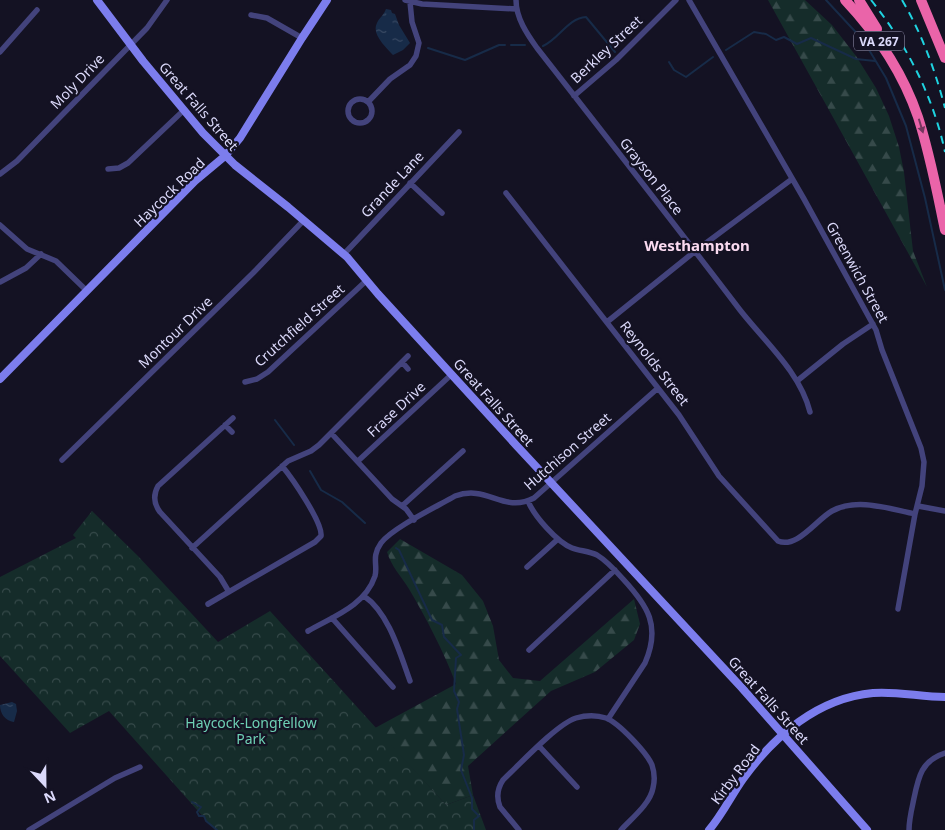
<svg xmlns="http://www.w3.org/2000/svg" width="945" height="830" font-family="'Noto Sans',sans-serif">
	<defs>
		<pattern id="forest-firs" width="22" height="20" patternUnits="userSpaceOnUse" patternTransform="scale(1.25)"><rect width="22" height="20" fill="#152c2a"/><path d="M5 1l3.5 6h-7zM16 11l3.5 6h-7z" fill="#364a4a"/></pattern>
		<pattern id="park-crowns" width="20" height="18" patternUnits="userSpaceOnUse" patternTransform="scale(1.25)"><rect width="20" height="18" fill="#152c2a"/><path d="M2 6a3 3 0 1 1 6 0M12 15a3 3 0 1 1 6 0" fill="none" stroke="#364a4a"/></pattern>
		<pattern id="water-ripples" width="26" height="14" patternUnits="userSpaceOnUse" patternTransform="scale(1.25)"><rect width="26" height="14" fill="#172b48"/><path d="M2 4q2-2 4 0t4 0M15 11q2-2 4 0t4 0" fill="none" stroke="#384963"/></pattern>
	</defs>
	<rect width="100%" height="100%" fill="#141223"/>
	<path fill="url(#forest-firs)" d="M768 0H805L832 25 856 56 876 88 889 116 899 147 904 172 913 251 927 287Z
		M400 539 462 575 483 601 493 626 499 660 513 678 540 681 634 599 640 624 634 640 595 672 551 691 468 766 473 795 446 805 375 728 456 684C444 652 426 618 409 589 401 576 391 566 387 552Z"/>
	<path fill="url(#park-crowns)" d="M92 511 138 556 218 642 270 611 446 805 473 795 486 830H215L109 711 70 733 0 656V577L76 538 73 535Z"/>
	<path fill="url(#water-ripples)" d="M386 9 391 10 392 13 395 14 399 25 410 43 403 50 393 55C386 47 371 34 377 23 379 18 384 15 386 9Z
		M12 702 16 704 17 711 14 722C5 721 0 713 0 705Z"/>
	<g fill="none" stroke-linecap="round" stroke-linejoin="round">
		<path stroke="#172b48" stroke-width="2" d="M826 0 863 40 886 78 906 126 925 198 945 290
			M511 45H525
			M543 46C559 39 568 18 586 17L615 52
			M428 48 465 60 499 45H505
			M726 50 754 32 766 34 776 40 784 37 797 44 811 38 856 59 875 61
			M669 62 674 70 686 77 713 57
			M275 420 294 445
			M310 471 321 490 342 502 365 523
			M396 548 399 550 432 620 442 625 444 637 461 655 456 658 454 691 459 702 457 709 464 755 461 770 472 798V809L479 816 474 820V830
			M192 802 201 807 197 812 199 816H204L206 821 217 830"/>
		<path stroke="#43437c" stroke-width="5.5" d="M405 0 422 4 516 9
			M516 0C516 18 527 34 537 48 605 135 673 222 740 310 765 342 800 372 810 412
			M689 0 804 199 876 330 882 350 921 448 924 462 922 486 915 514 898 609
			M251 15 267 18 302 38
			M0 52 37 10
			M574 96 616 60 676 0
			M348 111a12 12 0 1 1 24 0a12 12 0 1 1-24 0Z
			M368 102 390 79 410 65 416 56 419 43 412 22 410 2
			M108 169 119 168 128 163 184 110
			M0 174 17 161 147 28 167 0
			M410 183 442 213
			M506 193 679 415 719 476 778 541C797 549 816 520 832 511 857 497 890 509 915 514
			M0 225 27 249 56 261 87 291
			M344 254 459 132
			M0 282 26 268 41 254
			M607 322 694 252 792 179
			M408 356 402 362 408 369
			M797 381 843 344 873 324
			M245 382 257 379 268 372 367 280
			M225 425 232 432
			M331 433 392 499 406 509 414 520
			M62 460 253 273 304 220
			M358 461 452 374
			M528 501C534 516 557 542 572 548 580 551 589 551 597 555 607 561 615 570 623 579 648 606 661 626 645 663L608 719
			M402 506 463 451
			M918 506 945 511
			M192 548 288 461 311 451 319 445 402 362
			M527 567 558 539
			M229 592 220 577 160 512C154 504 153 495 158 486L233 418
			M364 596C389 613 400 654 410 681
			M208 604 315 542 321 536C323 523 292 478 282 466
			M332 618 393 687
			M308 631C332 617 365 606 375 576 378 565 371 557 381 543 392 528 438 506 455 496 488 484 503 514 534 498L658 388
			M529 650 615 570
			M539 746 577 787
			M29 830 115 778 140 767
			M519 830 500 807C496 797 497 789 503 780 520 764 557 724 576 718 586 715 597 715 606 718 619 723 647 753 652 765 654 771 655 780 653 788 650 804 632 818 621 830
			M909 830C909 821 911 812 913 803 918 779 920 761 945 753"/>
		<path stroke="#7c7ded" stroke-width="8" d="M97 0 143 61 203 133 235 165 288 207 347 257 378 294 516 445 742 688 867 830
			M0 379 195 181 225 156 240 138 302 38 327 0
			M709 830C722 815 731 796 743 779 774 736 818 698 873 693 897 691 921 697 945 697"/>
		<path stroke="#ea64a9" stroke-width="10" d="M845 0C877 34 903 73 918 117 930 154 937 192 945 230
			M859 0 877 29
			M921 0 945 58"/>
		<path stroke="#1fd3e0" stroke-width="2" stroke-dasharray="8 6" stroke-linecap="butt" d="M871 0C907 45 933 96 945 152
			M902 0C922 34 935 70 945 108"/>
	</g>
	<defs><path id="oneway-solid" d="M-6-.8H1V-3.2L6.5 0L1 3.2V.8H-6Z" transform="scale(1.25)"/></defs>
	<use fill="#74375f" href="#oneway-solid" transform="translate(921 126) rotate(73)"/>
	<g text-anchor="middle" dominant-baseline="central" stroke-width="4.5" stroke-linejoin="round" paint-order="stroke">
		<rect fill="#141223" stroke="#9f9dba" stroke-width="1" x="854" y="31.5" width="50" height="19" rx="4"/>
		<g font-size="12" font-weight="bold" fill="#dbd9fa">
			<text x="879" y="41">VA 267</text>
		</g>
		<g font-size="14" fill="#dbd9fa" stroke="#141223">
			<text transform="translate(606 49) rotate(-43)">Berkley Street</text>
			<text transform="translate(77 81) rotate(-46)">Moly Drive</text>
			<text transform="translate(199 106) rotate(49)">Great Falls Street</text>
			<text transform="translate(652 176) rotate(52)">Grayson Place</text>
			<text transform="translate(392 184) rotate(-47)">Grande Lane</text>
			<text transform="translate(169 192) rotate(-44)">Haycock Road</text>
			<text transform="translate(858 272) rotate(61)">Greenwich Street</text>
			<text transform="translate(299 325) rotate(-42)">Crutchfield Street</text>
			<text transform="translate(175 332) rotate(-44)">Montour Drive</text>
			<text transform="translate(655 363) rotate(52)">Reynolds Street</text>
			<text transform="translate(494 402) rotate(48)">Great Falls Street</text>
			<text transform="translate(396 409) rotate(-43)">Frase Drive</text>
			<text transform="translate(567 451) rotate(-41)">Hutchison Street</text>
			<text transform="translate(769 700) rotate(48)">Great Falls Street</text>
			<text transform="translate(735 774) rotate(-53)">Kirby Road</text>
		</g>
		<g font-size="14" fill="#6ed0b4" stroke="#141223">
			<text x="251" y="722">Haycock-Longfellow<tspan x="251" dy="16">Park</tspan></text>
		</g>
		<g font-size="15" font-weight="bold" fill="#fadaf0" stroke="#141223">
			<text x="697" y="245">Westhampton</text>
		</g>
	</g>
	<g transform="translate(45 785) rotate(158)" stroke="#141223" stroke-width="4" paint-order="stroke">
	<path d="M0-4L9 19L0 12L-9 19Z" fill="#dbd9fa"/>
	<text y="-8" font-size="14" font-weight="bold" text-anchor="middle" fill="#dbd9fa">N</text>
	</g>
</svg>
